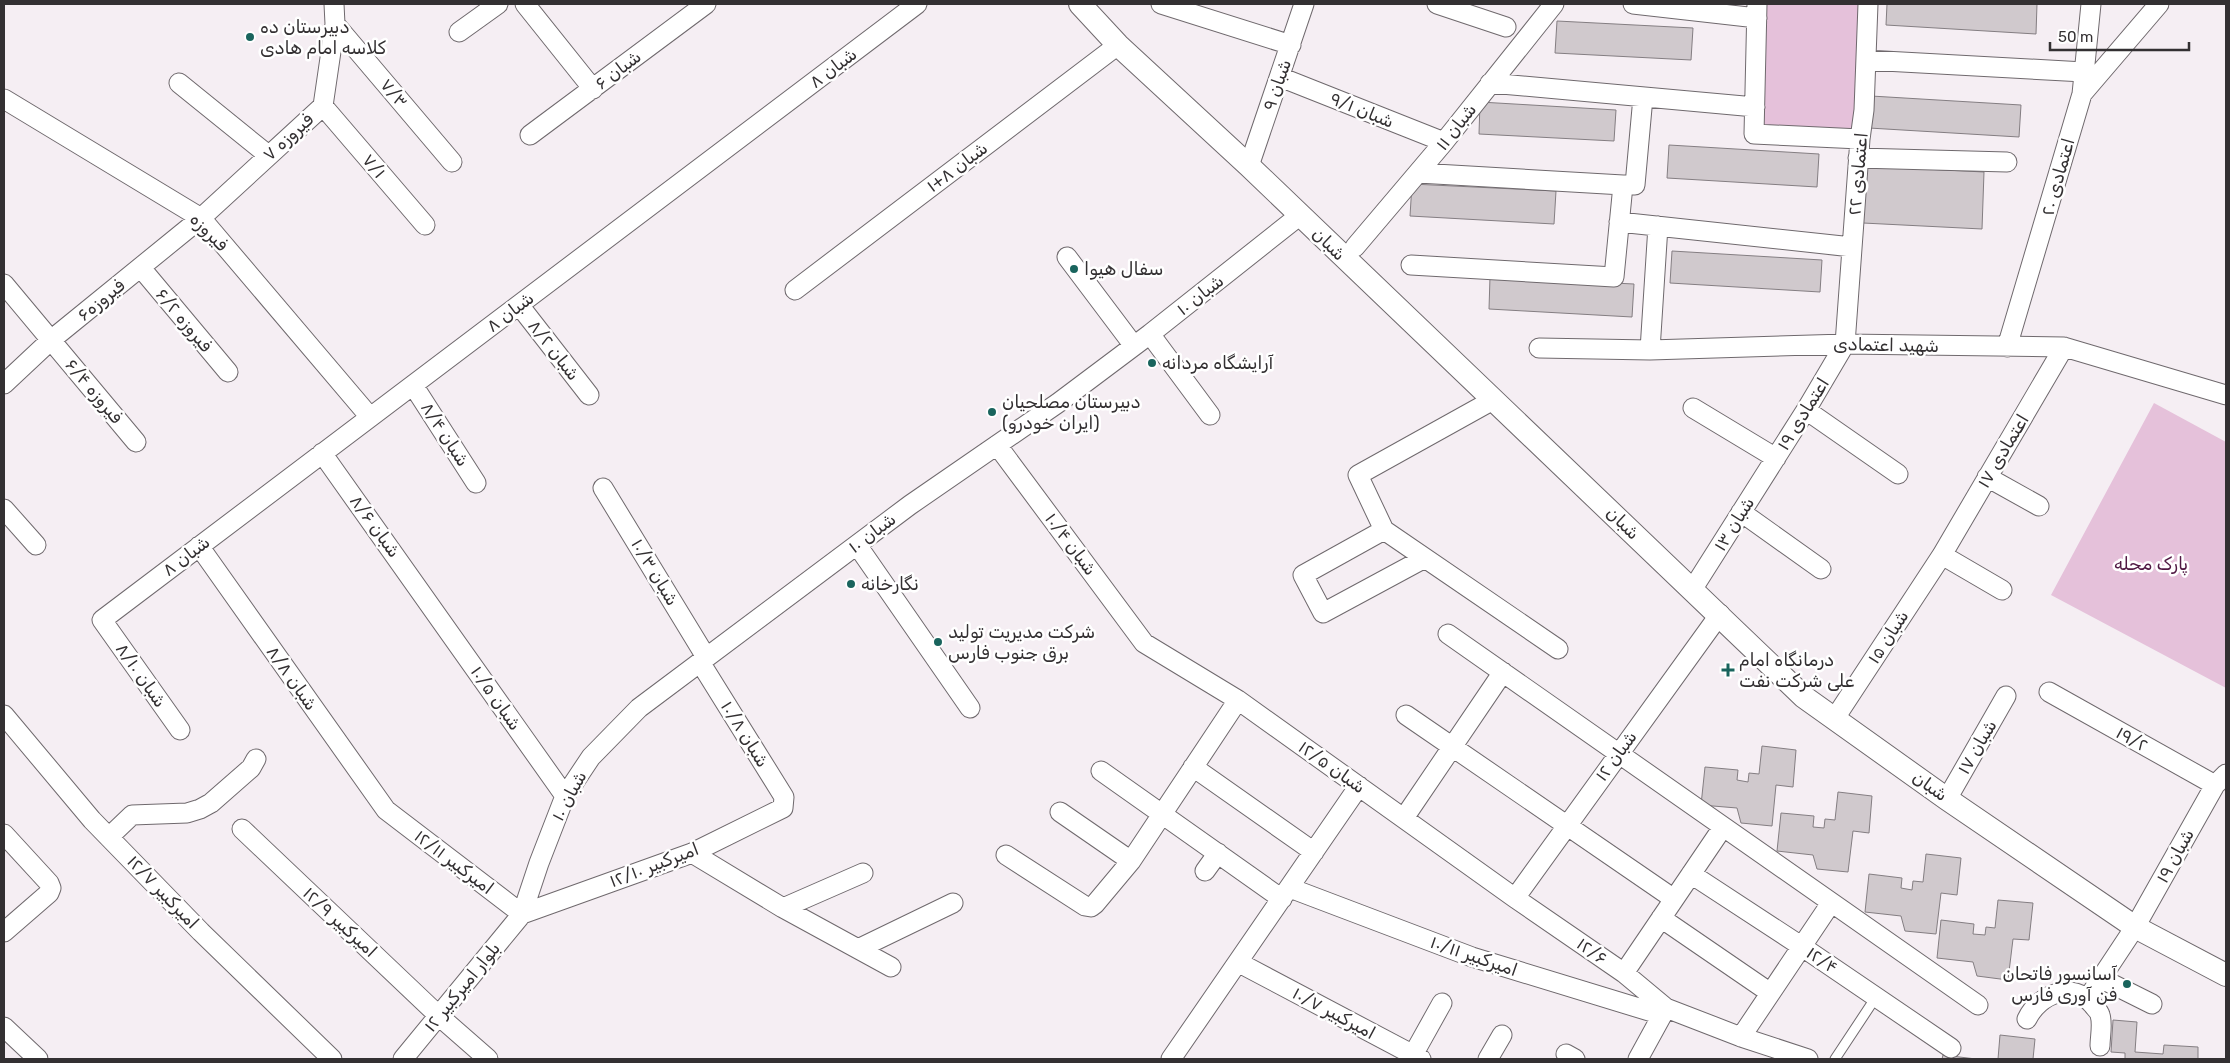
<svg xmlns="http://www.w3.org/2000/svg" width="2230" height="1063" font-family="Rubik,Cairo,sans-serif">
	<rect width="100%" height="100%" fill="#f5eef3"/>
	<path fill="#e5c1da" d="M1763 4H1861L1856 129 1758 125Z
		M2154 403 2226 442V688L2051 595Z"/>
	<path fill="#d0c9cd" stroke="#847e82" d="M1887 4H2037L2036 34 1886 25Z
		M1557 21 1693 28 1691 60 1555 53Z
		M1871 96 2021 105 2019 137 1869 128Z
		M1480 102 1616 110 1614 141 1479 134Z
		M1669 145 1819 154 1817 187 1667 178Z
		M1866 166 1984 172 1982 229 1863 223Z
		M1412 184 1556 191 1554 224 1410 216Z
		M1672 251 1822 260 1820 292 1670 283Z
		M1490 277 1634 284 1632 317 1489 309Z
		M1762 746 1796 750 1793 787 1776 785 1772 826 1741 823 1737 808 1701 805 1705 767 1738 770 1737 780 1748 782 1749 773 1759 774Z
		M1838 792 1872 796 1869 833 1853 831 1848 872 1817 869 1813 855 1777 851 1781 813 1814 816 1813 827 1824 828 1825 819 1835 820Z
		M1926 854 1961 858 1957 895 1941 893 1936 934 1905 931 1901 916 1865 912 1869 874 1902 878 1901 888 1912 890 1913 881 1923 882Z
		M1998 900 2033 903 2029 940 2013 939 2008 980 1977 976 1973 962 1937 958 1941 920 1974 924 1973 934 1985 935 1986 927 1995 928Z
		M2113 1020 2137 1022 2135 1052 2163 1054 2164 1045 2198 1047V1059H2125V1053L2111 1052Z
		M2000 1035 2035 1039 2033 1059H1998Z
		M1943 1055 1976 1059H1942Z"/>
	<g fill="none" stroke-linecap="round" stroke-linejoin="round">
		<g stroke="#6f696d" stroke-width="11">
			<path id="service" d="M1835 1059 1876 997"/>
		</g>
		<g stroke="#6f696d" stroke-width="21">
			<path id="minor" d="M525 4 593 89
				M1161 4 1291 45
				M1437 4 1506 27
				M1633 4 1757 18
				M1757 4 1754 134 1860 139
				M335 24 452 162
				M459 32 498 4
				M1866 60 2084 72
				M1280 77 1444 142
				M179 83 268 155
				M1490 83 1755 107
				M2082 94 2159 4
				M4 99 201 218 370 417
				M323 106 425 225
				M530 135 706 4
				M1858 158 2007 162
				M1249 166 1304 4
				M1623 185H1635L1643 97
				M1619 222 1852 247
				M1355 247 1444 142 1554 4
				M1067 257 1134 346
				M1411 265 1614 277 1623 185 1418 173
				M141 268 228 372
				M4 284 136 442
				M795 290 1118 45
				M519 305 589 395
				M1150 334 1210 415
				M2007 347 2082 94 2091 4
				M1539 348 1650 350 1845 344 2064 347 2226 395
				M1650 350 1658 226
				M4 384 51 340 201 218 323 106 335 24 334 4
				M413 385 476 483
				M1493 400 1358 475 1384 530 1558 649
				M1693 408 1776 458
				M1806 410 1898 474
				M997 445 1144 643 1238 700 1515 898 1624 973 1666 1008 1741 1037 1808 1059
				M322 453 565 796
				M1987 477 2039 506
				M603 488 706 657
				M4 509 36 545
				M1741 512 1821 569
				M1384 530 1303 575 1323 613 1425 558
				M857 545 970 708
				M199 546 386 810 522 914
				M1942 555 2002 590
				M1692 590 1806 410 1845 344 1860 139 1864 110 1868 4
				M1448 634 1978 1005
				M2049 692 2215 785
				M4 715 92 820 201 932 332 1059
				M1406 715 1674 899
				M1835 718 1942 555 2064 347
				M180 730 102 620 917 4
				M1193 767 1314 852
				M1101 771 1282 899
				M1947 799 2006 696
				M1060 812 1131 861
				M1404 818 1503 672
				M242 829 439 1016 488 1059
				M4 834 49 883 51 888 49 893 4 932
				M109 837 132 815 187 813 200 809 211 803 251 768 256 759
				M692 853 783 908 891 967
				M1006 855 1085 906 1091 907 1095 904 1131 861 1238 700
				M1205 871 1218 853
				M1691 874 1801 946 1951 1048
				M1290 888 1472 957 1662 1015
				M1515 898 1720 614
				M783 908 863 873
				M522 914 692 853 783 808 784 797 700 662
				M1661 918 1769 992
				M860 948 953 903
				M1247 967 1421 1059
				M1624 973 1723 827
				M2100 978 2152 1004
				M2088 998 2135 927 2215 785 2226 774
				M2027 1019C2039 994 2073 980 2093 1005 2095 1008 2099 1011 2100 1015 2103 1024 2100 1037 2100 1046
				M4 1027 38 1059
				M1741 1037 1831 903
				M1566 1054 1575 1059
				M1413 1055 1442 1003
				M403 1059 522 914 539 863 565 796 591 757 639 708 910 505 1058 403 1150 334 1299 216
				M1171 1059 1359 786
				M1488 1059 1502 1035
				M1638 1059 1666 1008"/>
		</g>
		<g stroke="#6f696d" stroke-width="24">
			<path id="tertiary" d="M1080 4 1118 45 1249 166 1804 697 1947 799 2135 927 2226 975"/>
		</g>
		<use href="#service" stroke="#fff" stroke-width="9"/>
		<use href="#minor" stroke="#fff" stroke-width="19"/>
		<use href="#tertiary" stroke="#fff" stroke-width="22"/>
	</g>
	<g fill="#19645d" stroke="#fff" stroke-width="2">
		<circle cx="250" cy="37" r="5"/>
		<circle cx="1074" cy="269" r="5"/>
		<circle cx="1152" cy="363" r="5"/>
		<circle cx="992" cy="412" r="5"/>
		<circle cx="851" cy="584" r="5"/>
		<circle cx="938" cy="642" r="5"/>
		<path d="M1725.5 662.5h5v5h5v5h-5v5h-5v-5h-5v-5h5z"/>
		<circle cx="2127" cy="984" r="5"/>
	</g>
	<g text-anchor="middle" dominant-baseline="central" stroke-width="5" stroke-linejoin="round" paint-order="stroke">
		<g font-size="18" fill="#333032" stroke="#fff" text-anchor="start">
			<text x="260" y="27">دبیرستان ده<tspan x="260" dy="21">کلاسه امام هادی</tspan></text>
			<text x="1084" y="269">سفال هیوا</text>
			<text x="1162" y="363">آرایشگاه مردانه</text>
			<text x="1002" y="402">دبیرستان مصلحیان<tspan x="1002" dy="21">(ایران خودرو)</tspan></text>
			<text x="861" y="584">نگارخانه</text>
			<text x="948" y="632">شرکت مدیریت تولید<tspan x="948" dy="21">برق جنوب فارس</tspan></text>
			<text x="1739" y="660">درمانگاه امام<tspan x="1739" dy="21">علی شرکت نفت</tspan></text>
			<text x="2117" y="974" text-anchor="end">آسانسور فاتحان<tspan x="2117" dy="21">فن آوری فارس</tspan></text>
		</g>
		<g font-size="18" fill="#333032" stroke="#fff">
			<text transform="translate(833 68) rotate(-37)">۸ شبان</text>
			<text transform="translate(618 70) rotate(-37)">۶ شبان</text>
			<text transform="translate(1277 85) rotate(-71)">۹ شبان</text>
			<text transform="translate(394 93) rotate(50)">۷/۳</text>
			<text transform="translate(1362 110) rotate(22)">۹/۱ شبان</text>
			<text transform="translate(1456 127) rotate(-52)">۱۱ شبان</text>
			<text transform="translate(288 137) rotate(-42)">۷ فیروزه</text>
			<text transform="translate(374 166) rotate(50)">۷/۱</text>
			<text transform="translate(957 167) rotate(-37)">۱+۸ شبان</text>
			<text transform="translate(1858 174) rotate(-85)">۲۲ اعتمادی</text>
			<text transform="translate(2058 177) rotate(-74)">۲۰ اعتمادی</text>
			<text transform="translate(209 232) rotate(45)">فیروزه</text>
			<text transform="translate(1329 244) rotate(44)">شبان</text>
			<text transform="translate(1200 295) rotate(-38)">۱۰ شبان</text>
			<text transform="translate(101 300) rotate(-39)">فیروزه۶</text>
			<text transform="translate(510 312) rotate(-37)">۸ شبان</text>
			<text transform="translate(184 320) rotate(50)">۶/۲ فیروزه</text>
			<text transform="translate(1886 345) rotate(1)">شهید اعتمادی</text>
			<text transform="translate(554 350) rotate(52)">۸/۲ شبان</text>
			<text transform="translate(94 391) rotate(50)">۶/۴ فیروزه</text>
			<text transform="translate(1803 414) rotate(-58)">۱۹ اعتمادی</text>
			<text transform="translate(445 434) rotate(57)">۸/۴ شبان</text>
			<text transform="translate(2003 451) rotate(-59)">۱۷ اعتمادی</text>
			<text transform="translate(1623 523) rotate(44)">شبان</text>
			<text transform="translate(1734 524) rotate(-58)">۱۳ شبان</text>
			<text transform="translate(375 526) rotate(54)">۸/۶ شبان</text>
			<text transform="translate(872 533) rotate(-37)">۱۰ شبان</text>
			<text transform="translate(1071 544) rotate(53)">۱۰/۴ شبان</text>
			<text transform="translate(186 556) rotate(-37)">۸ شبان</text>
			<text transform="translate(655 572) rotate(59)">۱۰/۳ شبان</text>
			<text transform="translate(1888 637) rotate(-57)">۱۵ شبان</text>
			<text transform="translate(141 675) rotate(55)">۸/۱۰ شبان</text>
			<text transform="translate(292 678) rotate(55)">۸/۸ شبان</text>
			<text transform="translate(496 698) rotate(55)">۱۰/۵ شبان</text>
			<text transform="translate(745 734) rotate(58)">۱۰/۸ شبان</text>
			<text transform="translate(2132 739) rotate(29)">۱۹/۲</text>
			<text transform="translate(1977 747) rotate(-60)">۱۷ شبان</text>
			<text transform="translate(1616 756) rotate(-54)">۱۲ شبان</text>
			<text transform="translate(1332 767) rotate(35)">۱۲/۵ شبان</text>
			<text transform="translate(1930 786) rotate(35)">شبان</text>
			<text transform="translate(569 796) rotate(-62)">۱۰ شبان</text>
			<text transform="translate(2175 856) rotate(-61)">۱۹ شبان</text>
			<text transform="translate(454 862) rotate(37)">۱۲/۱۱ امیرکبیر</text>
			<text transform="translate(654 865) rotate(-21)">۱۲/۱۰ امیرکبیر</text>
			<text transform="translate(163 892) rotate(46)">۱۲/۷ امیرکبیر</text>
			<text transform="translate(340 922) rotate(43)">۱۲/۹ امیرکبیر</text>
			<text transform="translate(1592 951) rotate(35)">۱۲/۶</text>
			<text transform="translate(1474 956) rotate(19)">۱۰/۱۱ امیرکبیر</text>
			<text transform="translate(1822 960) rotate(34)">۱۲/۴</text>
			<text transform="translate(462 987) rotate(-51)">۱۲ بلوار امیرکبیر</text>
			<text transform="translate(1334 1013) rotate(28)">۱۰/۷ امیرکبیر</text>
		</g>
		<g font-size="18" fill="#501843" stroke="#fff">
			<text x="2151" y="564">پارک محله</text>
		</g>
	</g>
	<rect width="2230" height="1063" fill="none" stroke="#333032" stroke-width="10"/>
	<path d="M2050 42v8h139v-8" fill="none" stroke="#333032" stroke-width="2.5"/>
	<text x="2058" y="42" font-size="15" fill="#333032" stroke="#ffffff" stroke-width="4" paint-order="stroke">50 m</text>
</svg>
